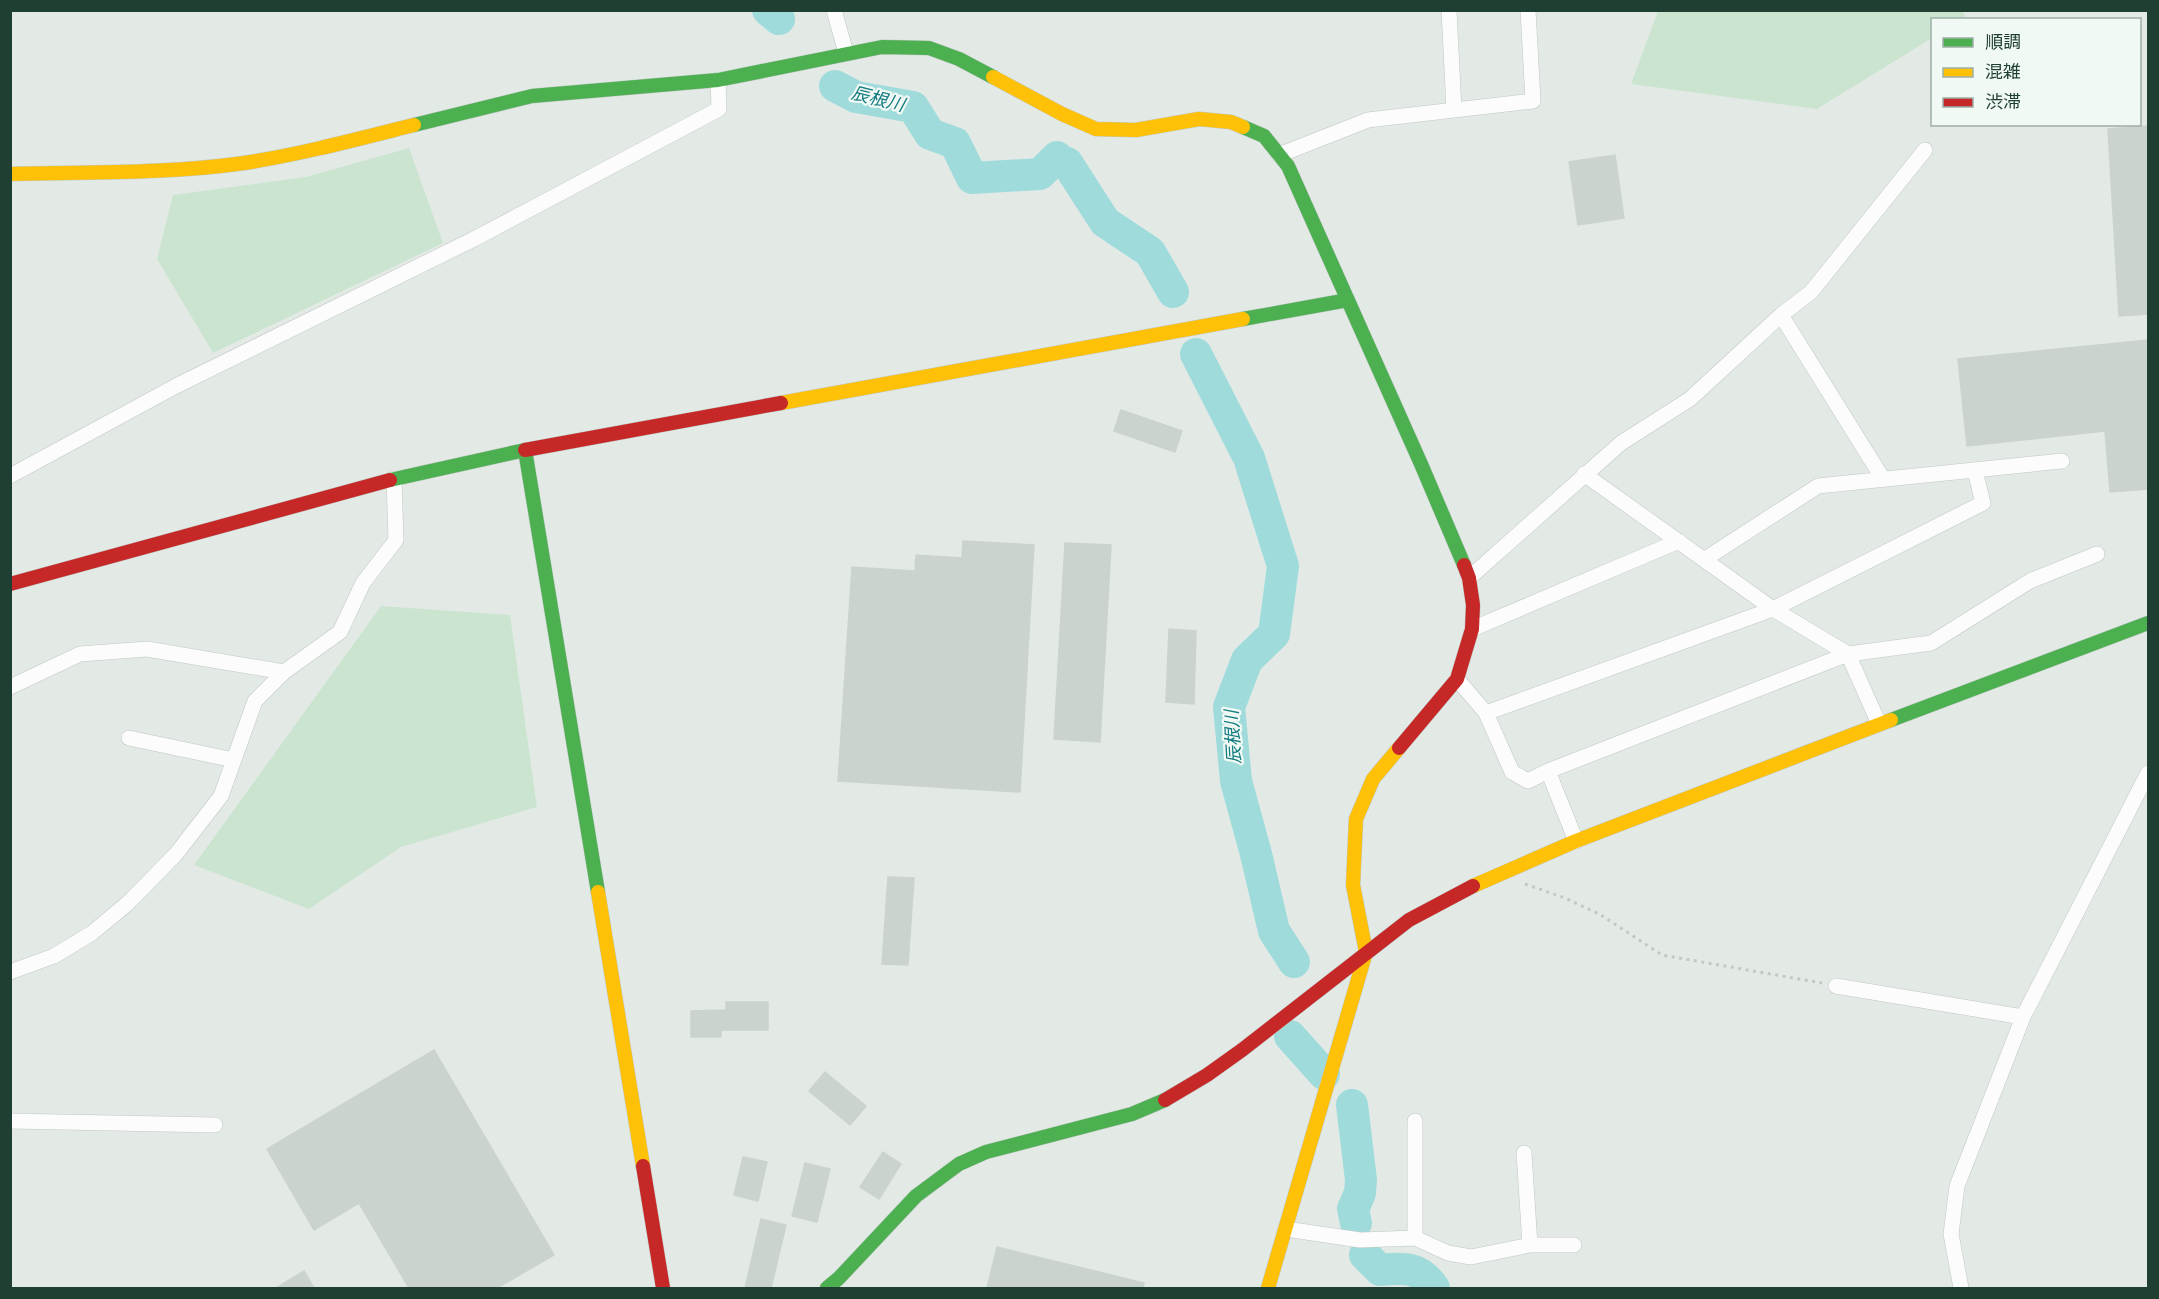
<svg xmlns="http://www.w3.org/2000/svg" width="2159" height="1299" font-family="'Nunito Sans','Noto Sans JP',sans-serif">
	<rect width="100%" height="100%" fill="#e3eae6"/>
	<path fill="#cbe4d0" d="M1962 11 1966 18 1963 19 1932 20V38L1817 109 1631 84 1658 11Z
		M409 148 443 243 213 353 157 259 173 195 306 177Z
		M381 606 510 615 537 807 401 847 309 909 194 865Z"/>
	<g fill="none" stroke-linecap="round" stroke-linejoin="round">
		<path stroke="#a0dbdc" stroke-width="32" d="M768 10 779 19
			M835 86 856 97 913 107 930 134 955 143 972 178 1040 174 1057 157
			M1067 163 1105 222 1150 252 1173 292
			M1196 354 1249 458 1283 566 1274 634 1247 660 1229 707 1236 781 1256 854 1274 931 1294 962
			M1290 1036 1324 1074
			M1352 1105 1361 1180 1360 1193 1353 1209 1356 1223
			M1365 1255 1380 1270C1405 1268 1419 1266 1434 1288"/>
	</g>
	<path fill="#cbd3cf" stroke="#ccd3cf" stroke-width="1.5" d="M2148 126V314L2119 316 2108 129Z
		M1615 155 1624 218 1578 225 1569 162Z
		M2148 340V489L2110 492 2105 431 1967 446 1958 359Z
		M1121 410 1182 431 1175 452 1114 431Z
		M963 541 1034 545 1020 792 838 781 852 567 915 571 916 555 962 558Z
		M1065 543 1111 545 1100 742 1054 739Z
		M1169 629 1196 631 1194 704 1166 702Z
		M888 877 914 878 908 965 882 964Z
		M726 1002H768V1030H721V1037H691V1011L726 1010Z
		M434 1050 554 1255 497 1288H409L359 1203 314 1230 267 1149Z
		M825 1072 866 1106 850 1125 809 1091Z
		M883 1152 901 1164 879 1199 860 1187Z
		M743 1157 767 1162 758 1201 734 1195Z
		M805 1163 830 1169 817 1222 792 1216Z
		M761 1219 786 1225 771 1288H745Z
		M997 1247 1144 1283 1143 1288H987Z
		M304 1271 314 1288H276Z"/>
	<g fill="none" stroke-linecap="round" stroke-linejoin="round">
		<g stroke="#c0c7c3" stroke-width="16">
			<path id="street" d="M834 10 846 53
				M1449 10 1454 110
				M1279 155 1368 120 1533 101 1528 10
				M1781 315 1883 479
				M1584 474 1773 609 1848 654 1879 724
				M10 476 176 386 474 239 719 109 718 80
				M1705 559 1818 486 2062 461
				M1469 578 1621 443 1690 399 1781 315 1811 292 1925 150
				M1472 629 1679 541
				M1457 679 1486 713 1512 772 1528 781 1548 771 1848 654 1931 643 2030 581 2097 554
				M10 687 80 654 147 649 284 672
				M1486 713 1773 609 1983 503 1975 471
				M129 738 234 760
				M1548 771 1576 841
				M10 972 54 956 92 933 128 903 176 854 221 796 255 701 284 672 340 632 363 583 396 540 394 479
				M1836 986 2023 1017
				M10 1121 215 1125
				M1415 1121V1238
				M1524 1153 1530 1245
				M1286 1229 1360 1240 1415 1238 1448 1253 1471 1257 1530 1245H1574
				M1961 1288 1951 1234 1957 1186 2023 1017 2148 773"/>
		</g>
		<g stroke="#bfc8c3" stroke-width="15">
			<path id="fast" d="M414 125 532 96 718 80 882 47 929 48 959 59 993 77
				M1243 127 1264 136 1288 166 1421 464 1464 565
				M1243 319 1348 300
				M390 480 525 450 598 892
				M1891 720 2148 623
				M827 1288 839 1278 916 1196 959 1164 986 1152 1132 1114 1165 1100"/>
		</g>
		<g stroke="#bfc8c3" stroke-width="15">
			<path id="slow" d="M993 77 1062 114 1096 129 1136 130 1199 119 1231 122 1243 127
				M10 174C88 172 167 174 244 163 302 154 358 139 414 125
				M781 403 1243 319
				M1473 886 1576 841 1891 720
				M598 892 643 1166
				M1268 1288 1366 952 1353 885 1356 819 1373 779 1399 748"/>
		</g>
		<g stroke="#bfc8c3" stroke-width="15">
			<path id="jam" d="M525 450 781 403
				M10 584 390 480
				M1399 748 1457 679 1472 629 1473 605 1469 578 1464 565
				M1165 1100 1207 1075 1242 1050 1409 920 1473 886
				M643 1166 663 1288"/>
		</g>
		<path stroke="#c0cac5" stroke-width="3" stroke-dasharray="3 4.5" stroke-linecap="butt" d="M1525 884 1565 898 1601 915 1662 955 1822 983"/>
		<use href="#street" stroke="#fbfcfb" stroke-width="15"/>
		<use href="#fast" stroke="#4caf50" stroke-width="14"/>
		<use href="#slow" stroke="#ffc107" stroke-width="14"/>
		<use href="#jam" stroke="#c62828" stroke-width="14"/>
	</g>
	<g text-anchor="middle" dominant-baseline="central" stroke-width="4.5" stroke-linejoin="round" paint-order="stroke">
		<g font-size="18" font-style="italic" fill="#137b81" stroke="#f1f9f4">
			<text transform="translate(878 99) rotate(14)">辰根川</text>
			<text transform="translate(1233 737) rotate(-93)">辰根川</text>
		</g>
	</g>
	<rect width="2159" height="1299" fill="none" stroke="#1f3f33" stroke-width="24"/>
	<rect x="1931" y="18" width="210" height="108" fill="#f1f9f4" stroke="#9dafa7" stroke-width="1.5"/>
	<rect x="1943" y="38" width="30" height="9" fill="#4caf50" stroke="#9dafa7" stroke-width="1.5"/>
	<text x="1985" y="48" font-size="18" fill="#1f3f33">順調</text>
	<rect x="1943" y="68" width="30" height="9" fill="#ffc107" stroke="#9dafa7" stroke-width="1.5"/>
	<text x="1985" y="78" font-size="18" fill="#1f3f33">混雑</text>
	<rect x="1943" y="98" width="30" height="9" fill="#c62828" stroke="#9dafa7" stroke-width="1.5"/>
	<text x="1985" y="108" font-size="18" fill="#1f3f33">渋滞</text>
</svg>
